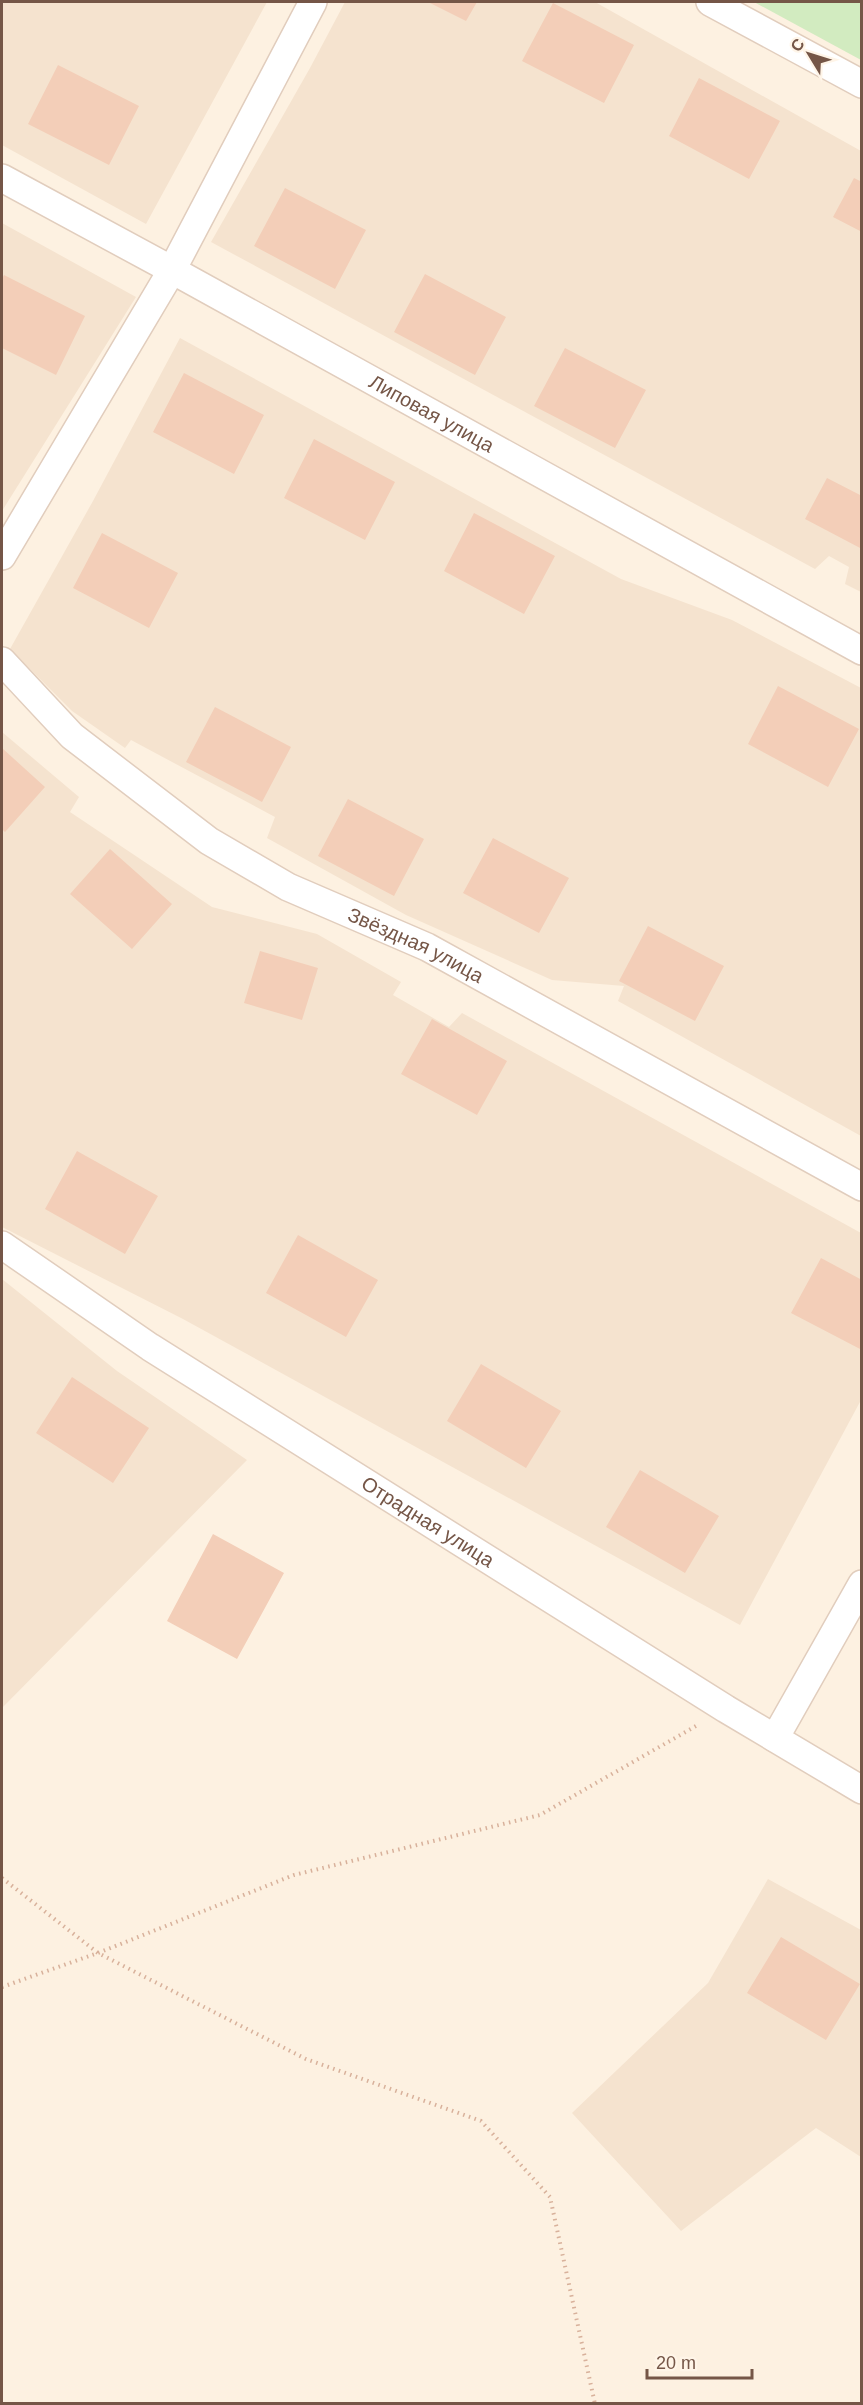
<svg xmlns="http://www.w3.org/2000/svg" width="863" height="2405" font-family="Helvetica,sans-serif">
	<rect width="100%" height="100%" fill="#fdf1e1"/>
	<path fill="#f5e3cf" d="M2 2H267L146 224 2 145Z
		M345 2H595L861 151V592L845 584 849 567 829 556 815 569 211 242 310 68Z
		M2 223 136 297 2 511Z
		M180 338 621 579 732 620 861 688V1136L618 1001 624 986 552 980 406 915 267 838 275 817 131 740 125 748 72 711 10 649 93 501Z
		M2 732 79 797 70 812 212 907 317 934 401 982 393 995 449 1027 462 1013 861 1233V1400L740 1625 183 1319 2 1227Z
		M2 1279 117 1371 247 1460 2 1708Z
		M768 1879 861 1930V2157L816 2128 681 2231 572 2113 708 1983Z"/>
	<path fill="#d2ebc0" d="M754 2H861V60Z"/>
	<path fill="#f3ceb8" d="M428 2H477L466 21Z
		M553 3 634 45 604 103 522 61Z
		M58 65 139 106 109 165 28 124Z
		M699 78 780 121 749 179 669 136Z
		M854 178 862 182V232L833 217Z
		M285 188 366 230 335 289 254 246Z
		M425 274 506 317 475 375 394 332Z
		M4 275 85 316 56 375 2 348V279Z
		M565 348 646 390 615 448 534 406Z
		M184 373 264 415 234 474 153 432Z
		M314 439 395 482 365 540 284 498Z
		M827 478 862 496V549L805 519Z
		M474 513 555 556 524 614 444 571Z
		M102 533 178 573 149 628 73 588Z
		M778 686 859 729 828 787 748 744Z
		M215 707 291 747 262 802 186 762Z
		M2 748 45 787 5 832 2 829Z
		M348 799 424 839 394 896 318 856Z
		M493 838 569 878 539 933 463 893Z
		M110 849 172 904 132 949 70 894Z
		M648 926 724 966 695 1021 619 981Z
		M260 951 318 968 302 1020 244 1003Z
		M432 1019 507 1061 477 1115 401 1074Z
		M77 1151 158 1196 125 1254 45 1209Z
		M298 1235 378 1280 346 1337 266 1293Z
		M821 1258 862 1280V1350L791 1313Z
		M481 1364 561 1411 526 1468 447 1421Z
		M72 1377 149 1428 113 1483 36 1433Z
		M640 1470 719 1516 685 1573 606 1527Z
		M213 1534 284 1573 237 1659 167 1621Z
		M781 1937 860 1984 826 2040 747 1993Z"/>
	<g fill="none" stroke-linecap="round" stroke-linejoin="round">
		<g stroke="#e1cdbd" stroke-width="30">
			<g id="street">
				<path d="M710 2 862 84"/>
				<path id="s1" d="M2 178 172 270 862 651"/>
				<path d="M2 556 172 270 313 2"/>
				<path id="s2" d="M2 661 72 736 209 841 288 887 427 947 862 1187"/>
				<path id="s3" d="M2 1245 150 1347 726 1709 862 1790"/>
				<path d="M775 1738 862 1584"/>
			</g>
		</g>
		<path stroke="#d8b19b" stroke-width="4" stroke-dasharray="1.5 4.5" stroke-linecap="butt" d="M2 1878 98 1953 306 2059 481 2121 550 2197 595 2404
			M2 1987 98 1953 294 1875 540 1815 696 1726"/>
		<use href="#street" stroke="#fff" stroke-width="27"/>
	</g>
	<g text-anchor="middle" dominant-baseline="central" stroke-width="4.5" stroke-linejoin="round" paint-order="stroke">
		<g font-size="20" fill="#755647" stroke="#fff5e8">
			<text stroke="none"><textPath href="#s1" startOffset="490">Липовая улица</textPath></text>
			<text stroke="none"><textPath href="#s2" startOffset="507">Звёздная улица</textPath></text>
			<text stroke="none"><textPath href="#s3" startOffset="508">Отрадная улица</textPath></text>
		</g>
	</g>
	<rect width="863" height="2405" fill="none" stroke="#755647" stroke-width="6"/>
	<g transform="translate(809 54) rotate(308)" stroke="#fff5e8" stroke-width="4.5" paint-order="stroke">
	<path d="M0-4.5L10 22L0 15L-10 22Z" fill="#755647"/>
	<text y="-9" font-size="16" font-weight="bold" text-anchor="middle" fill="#755647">С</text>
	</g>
	<path d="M647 2369v9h105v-9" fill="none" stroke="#755647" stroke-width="3"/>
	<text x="656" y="2369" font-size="18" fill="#755647" stroke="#fff5e8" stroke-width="4.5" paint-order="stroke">20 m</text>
</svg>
